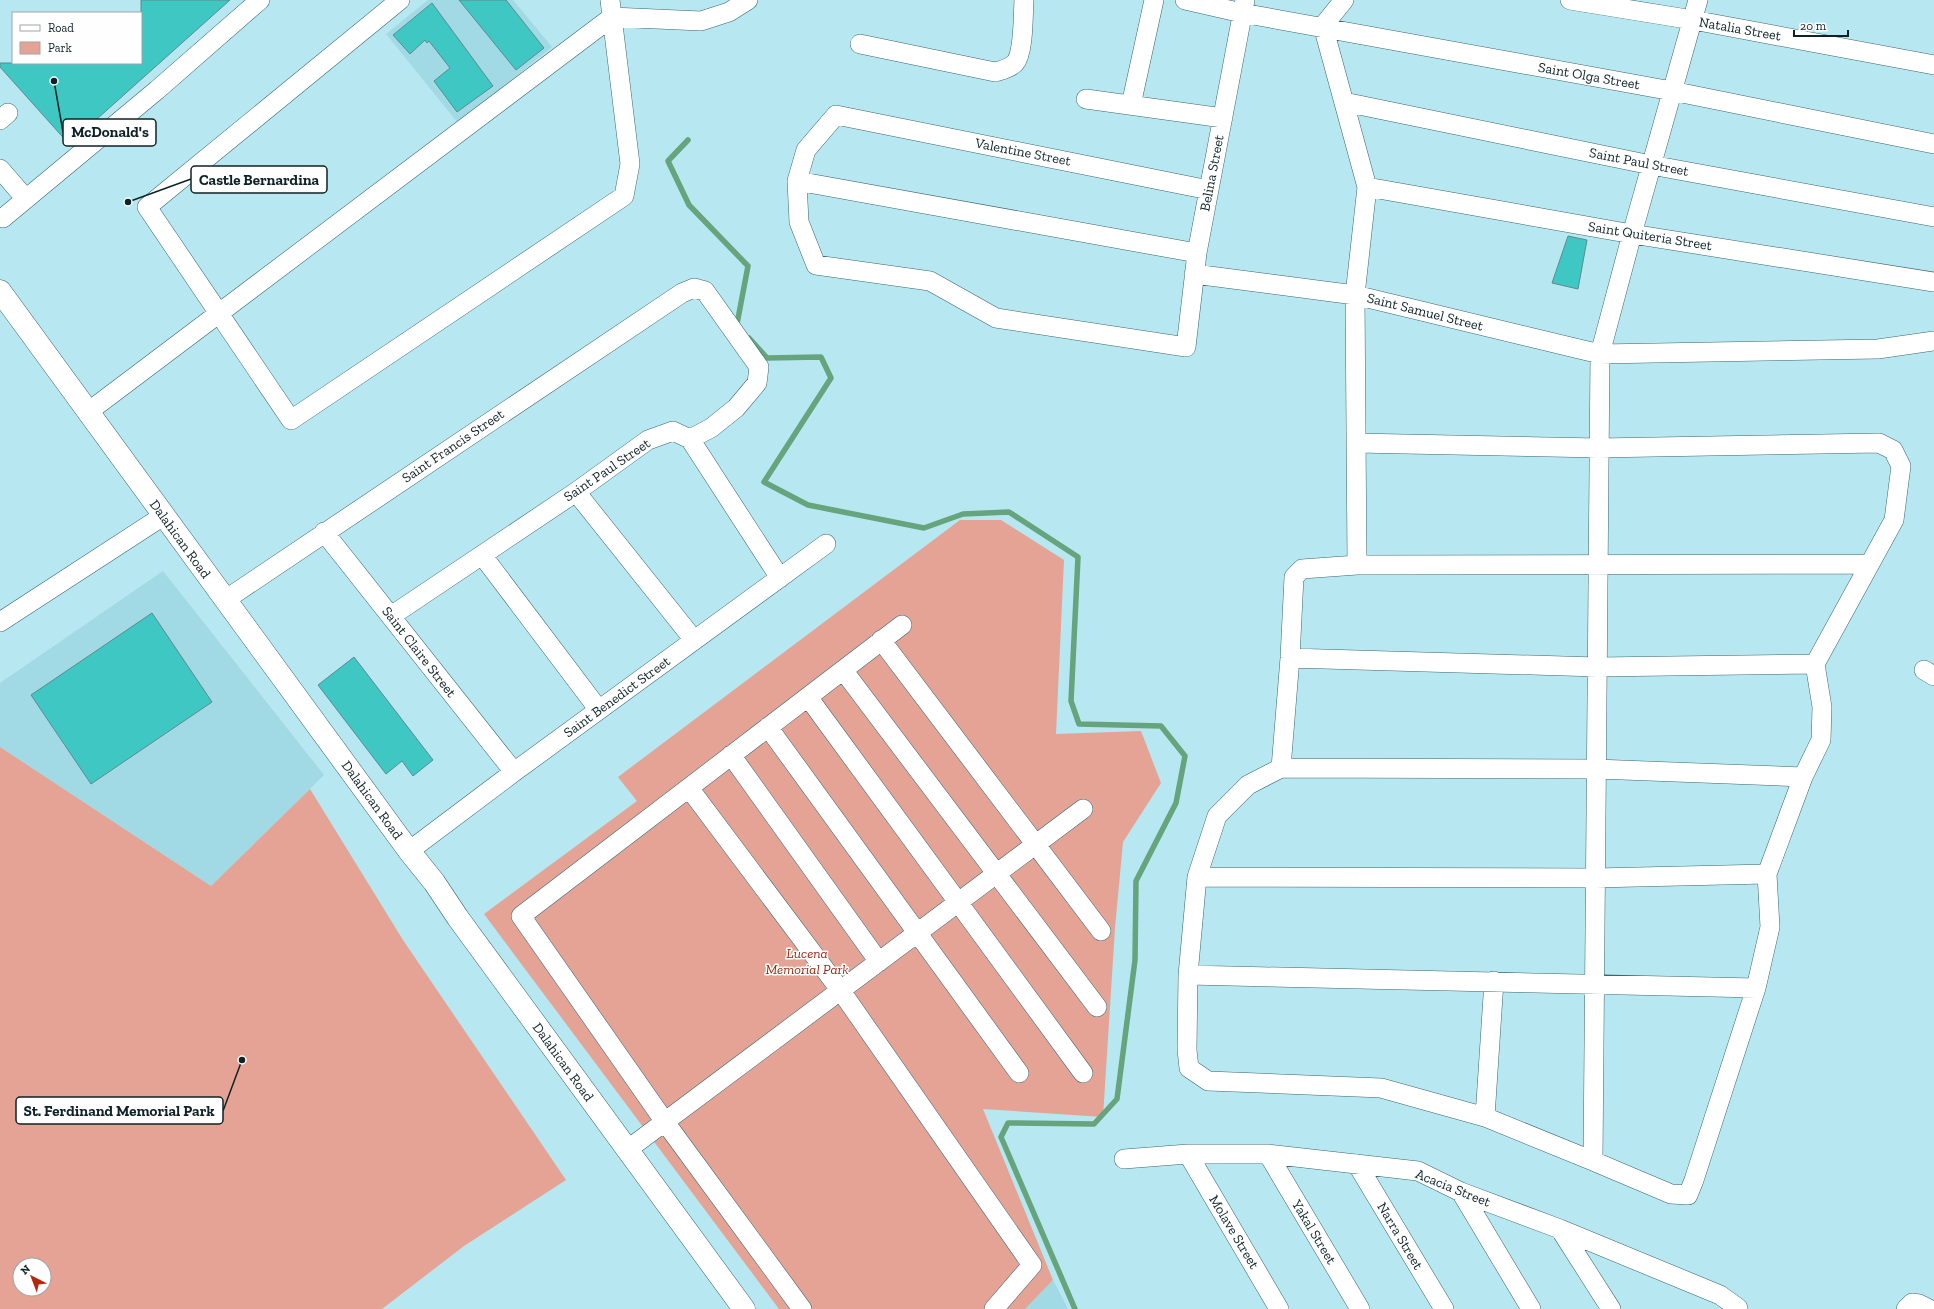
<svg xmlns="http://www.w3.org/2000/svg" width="1934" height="1309" font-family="'Zilla Slab',serif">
	<rect width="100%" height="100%" fill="#b7e7f1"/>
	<path fill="#a1d9e5" d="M428 0H513L552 47 458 123 386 34Z
		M163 571 324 775 211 886 0 747V683Z
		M1053 1280 1068 1309H1025Z"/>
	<path fill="#e4a395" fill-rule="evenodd" d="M960 520H1001L1064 560 1056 734 1141 731 1161 783 1123 842 1115 928 1103 1117 983 1109 1053 1280 1025 1309H779L484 914 637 801 618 777Z
		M0 747 211 886 310 789 403 940 566 1180 464 1246 382 1309H0ZM20 1265H44V1289H20Z"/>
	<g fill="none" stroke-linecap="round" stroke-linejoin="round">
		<path stroke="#65a47c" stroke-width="5.5" d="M688 140 668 161 689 205 748 266 737 324 738 326
			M749 338 767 358 821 357 831 378 764 482 808 505 924 528 963 514 1009 512 1078 557 1071 701 1079 724 1161 726 1185 756 1176 803 1136 881 1135 960 1117 1099 1094 1124 1008 1123 1001 1137 1075 1309"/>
	</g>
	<path fill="#3ec7c3" stroke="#5d8c8a" d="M141 0H230L69 144 0 67V63H141Z
		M459 0H506L544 48 516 70Z
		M432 3 493 86 457 112 434 81 450 68 429 41 427 43 425 40 410 54 393 35Z
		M1568 236 1587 240 1578 289 1552 283Z
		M152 613 212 702 91 784 31 695Z
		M354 657 433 760 413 776 402 761 386 774 318 685Z"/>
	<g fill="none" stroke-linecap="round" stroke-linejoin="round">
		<g stroke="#39666f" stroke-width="20">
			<path id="minor" d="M400 0 147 207 291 420 624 196 630 164 610 0
				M1185 0 1242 13 1672 91 1934 144
				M1344 0 1323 26 1367 187 1355 295 1357 565 1302 569 1294 577 1290 658 1281 768 1248 785 1217 816 1197 877 1188 975 1187 1050 1189 1068 1208 1081 1381 1088 1485 1117 1593 1161 1600 354 1632 234 1698 0
				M1570 0 1693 20 1934 65
				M860 44 995 72C1002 70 1009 69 1015 63 1024 53 1023 14 1024 0
				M1086 99 1223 118
				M1344 102 1651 165 1934 217
				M1131 105 1154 0
				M0 120 8 113
				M0 169 26 199
				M797 181 1197 253
				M1367 187 1632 234 1934 282
				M1209 190 836 115 806 150 797 181 799 222 816 265 930 281 996 318 1186 347 1197 253 1245 0
				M3 218 157 90 260 0
				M1194 274 1355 295 1600 354 1878 349 1934 341
				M88 412 612 17 701 21 729 12 748 0
				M1356 443 1599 448 1879 443 1893 450 1901 466 1894 520 1815 664 1822 707 1821 740 1803 777 1767 874 1770 927 1756 988 1694 1180 1688 1195 1671 1194 1593 1161
				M576 492 694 640
				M324 532 514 772
				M482 555 599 710
				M1357 565 1869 564
				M225 600 682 293 694 288 705 291 759 367 757 383 736 408 711 428 690 439
				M391 616 576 492 648 440 673 431 690 439 780 578
				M0 622 163 516
				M881 640 1101 931
				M1290 658 1597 667 1815 664
				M843 670 1097 1007
				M1924 670 1934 676
				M808 697 1083 1073
				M768 727 1019 1073
				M731 755 879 962
				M1281 768 1596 769 1803 777
				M689 788 841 991 1032 1265 994 1309
				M409 851 514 772 826 544
				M1197 877 1595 878 1767 874
				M1188 975 1756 988
				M1485 1117 1494 981
				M627 1150 1083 809
				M1188 1154 1279 1309
				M1268 1154 1360 1309
				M1124 1159 1188 1154H1268L1418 1171 1461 1192 1560 1229 1720 1295 1738 1308 1736 1309
				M1357 1164 1444 1309
				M1461 1192 1531 1309
				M1560 1229 1611 1309
				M802 1309 665 1122 521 916 902 625
				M1906 1309 1912 1303 1919 1304 1929 1309"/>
		</g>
		<g stroke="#39666f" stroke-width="23">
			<path id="major" d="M0 291 409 851 434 882 458 918 744 1309"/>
		</g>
		<use href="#minor" stroke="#fff" stroke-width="19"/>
		<use href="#major" stroke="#fff" stroke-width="22"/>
	</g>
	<g text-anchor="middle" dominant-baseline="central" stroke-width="3" stroke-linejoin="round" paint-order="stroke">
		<g font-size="14" fill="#0f2226" stroke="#fefefe">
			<text transform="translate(1740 29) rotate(10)">Natalia Street</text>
			<text transform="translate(1589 76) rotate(10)">Saint Olga Street</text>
			<text transform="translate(1023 152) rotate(11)">Valentine Street</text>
			<text transform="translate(1639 162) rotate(11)">Saint Paul Street</text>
			<text transform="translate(1212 173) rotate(-79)">Belina Street</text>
			<text transform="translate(1650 236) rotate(9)">Saint Quiteria Street</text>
			<text transform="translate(1425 312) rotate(14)">Saint Samuel Street</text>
			<text transform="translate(453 446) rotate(-34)">Saint Francis Street</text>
			<text transform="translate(607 470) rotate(-34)">Saint Paul Street</text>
			<text transform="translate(180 539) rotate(54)">Dalahican Road</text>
			<text transform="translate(419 652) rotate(52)">Saint Claire Street</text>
			<text transform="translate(617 697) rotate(-36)">Saint Benedict Street</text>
			<text transform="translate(372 800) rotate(54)">Dalahican Road</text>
			<text transform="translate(563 1062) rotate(54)">Dalahican Road</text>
			<text transform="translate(1453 1188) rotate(22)">Acacia Street</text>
			<text transform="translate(1234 1232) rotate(59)">Molave Street</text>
			<text transform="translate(1314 1232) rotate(59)">Yakal Street</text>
			<text transform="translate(1400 1236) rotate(59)">Narra Street</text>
		</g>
		<g font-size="14" font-style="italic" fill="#942a18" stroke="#fefefe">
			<text x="807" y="953">Lucena<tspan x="807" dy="16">Memorial Park</tspan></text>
		</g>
	</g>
	<path fill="none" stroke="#0f2226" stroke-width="1.5" d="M54 81L63 132M128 202L191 179M242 1060L223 1111"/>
	<g fill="#0f2226" stroke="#fefefe" stroke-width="1.5">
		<circle cx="54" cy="81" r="4"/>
		<circle cx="128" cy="202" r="4"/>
		<circle cx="242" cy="1060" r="4"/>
	</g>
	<g fill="#fefefe" stroke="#0f2226" stroke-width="1.5">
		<rect x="63" y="119" width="93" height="27" rx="4"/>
		<rect x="191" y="166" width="136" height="27" rx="4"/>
		<rect x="16" y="1097" width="207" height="27" rx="4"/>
	</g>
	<g font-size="15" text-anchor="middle" font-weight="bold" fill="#0f2226">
		<text x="110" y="137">McDonald's</text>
		<text x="259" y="185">Castle Bernardina</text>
		<text x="119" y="1116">St. Ferdinand Memorial Park</text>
	</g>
	<rect x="12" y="12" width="130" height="52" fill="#fefefe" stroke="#9ea6a8"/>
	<rect x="20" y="25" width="20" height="6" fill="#ffffff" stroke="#9ea6a8"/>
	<text x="48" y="32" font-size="12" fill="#0f2226">Road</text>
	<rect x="20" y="42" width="20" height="12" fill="#e4a395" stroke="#9ea6a8"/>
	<text x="48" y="52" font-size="12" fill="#0f2226">Park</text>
	<g transform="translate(32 1277) rotate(318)"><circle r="19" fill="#fefefe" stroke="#9ea6a8"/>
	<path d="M0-3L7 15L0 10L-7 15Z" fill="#b4280e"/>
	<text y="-6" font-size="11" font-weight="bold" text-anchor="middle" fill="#0f2226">N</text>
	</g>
	<path d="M1794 30v6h54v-6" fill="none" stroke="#0f2226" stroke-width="2"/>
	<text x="1800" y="30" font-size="12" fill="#0f2226" stroke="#fefefe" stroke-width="3" paint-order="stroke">20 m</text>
</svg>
